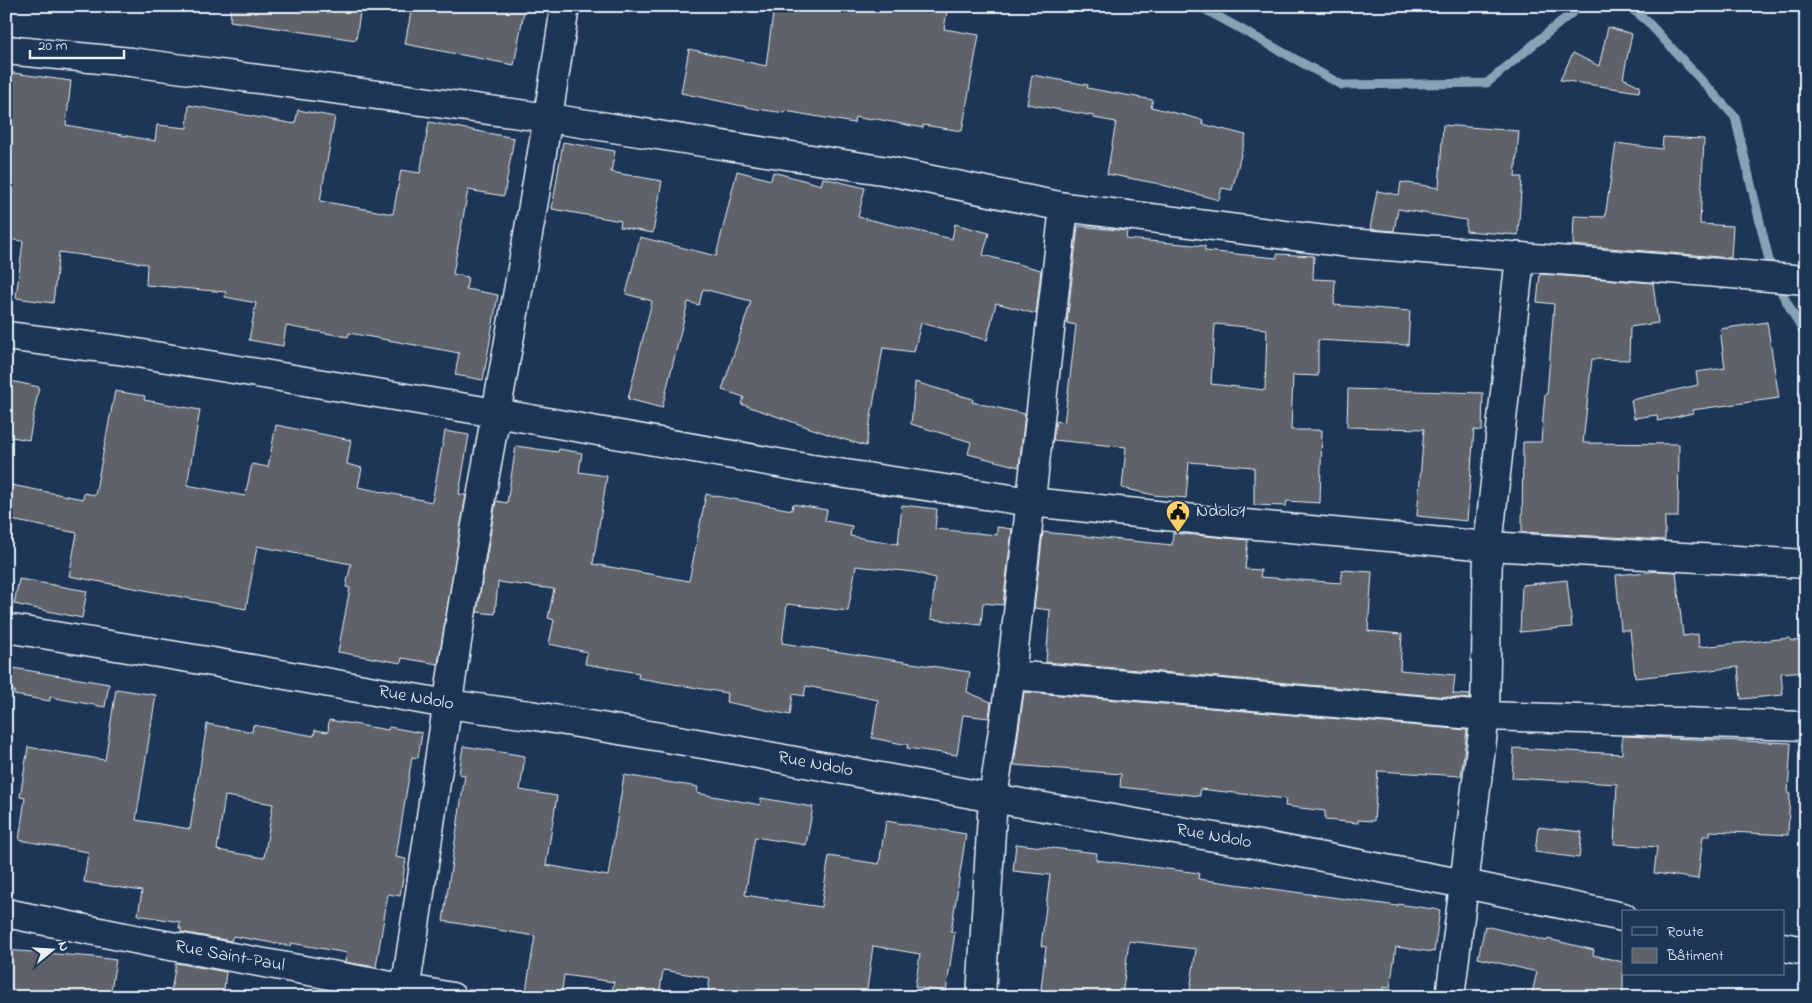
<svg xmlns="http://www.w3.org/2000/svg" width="1812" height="1003" font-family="'Indie Flower',sans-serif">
	<rect width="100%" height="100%" fill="#1d3557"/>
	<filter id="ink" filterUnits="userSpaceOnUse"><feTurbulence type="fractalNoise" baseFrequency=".02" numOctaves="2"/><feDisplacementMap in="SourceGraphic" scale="10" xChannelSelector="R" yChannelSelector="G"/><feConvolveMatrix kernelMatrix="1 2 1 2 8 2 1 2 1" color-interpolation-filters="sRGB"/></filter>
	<g filter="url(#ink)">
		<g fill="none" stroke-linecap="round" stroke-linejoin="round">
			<path stroke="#86a3b6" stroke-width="9" d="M1199 6 1342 85 1487 83 1580 6
				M1628 6 1646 20 1735 117 1773 277 1806 337"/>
		</g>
		<path fill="#5e6269" stroke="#e8f1f8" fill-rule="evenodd" d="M231 6H361L356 40 230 21Z
			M412 6H525L514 65 405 44Z
			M774 6H948L944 29 979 35 962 131 923 125V128L871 118V120L855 117 854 123 785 111V113L757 109 681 93 689 49 766 66Z
			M1608 27 1632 34 1623 78 1640 86 1639 92 1560 80 1573 53 1599 66Z
			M6 72 71 81 66 125 155 141 157 125 187 128 189 105 295 124 298 110 335 117 320 201 393 214 401 170 420 173 429 122 514 138 504 196 468 190 453 274 468 277 466 289 498 295 483 380 455 375 459 353 349 333 348 337 286 326 283 346 249 340 256 303 225 297 226 292 146 285 147 264 59 252 53 303 16 298 23 241 6 239Z
			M1032 75 1088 85 1087 88 1153 100 1151 107 1203 120 1202 124 1246 135 1232 190 1222 188 1219 200 1155 183 1107 174 1116 122 1094 118V116L1027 104Z
			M1443 125 1519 131 1515 177H1522L1518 235 1466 231V220L1398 209 1394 231 1370 229 1377 191 1399 195 1401 182 1439 188Z
			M1663 137 1704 139 1700 224 1733 226 1731 258 1573 245 1574 216 1605 217 1616 143 1662 149Z
			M563 142 615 151 611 172 662 181 653 233 620 227 621 221 552 209Z
			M737 171 771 180 773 172 821 185 823 178 865 188 858 217 952 239 955 224 989 233 983 255 1041 270 1036 314 996 303 987 340 921 323 914 352 883 348 866 446 839 438 741 404 744 397 722 390 751 301 703 289 699 305 688 302 662 408 628 399 652 301 626 294 640 237 716 256Z
			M1078 226 1127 231 1126 239 1205 246V251L1277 258V254L1314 256 1313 279 1335 280 1334 305 1410 311 1408 345 1318 340V376L1293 375 1291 430H1322L1320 503 1287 501 1286 506 1254 505V467L1189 462 1186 498 1154 495 1122 488 1126 447 1053 440 1056 421 1064 423 1070 377 1076 325 1067 323ZM1215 324 1267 329 1265 390 1211 384Z
			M1540 274 1653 283 1658 323 1630 327 1629 360 1592 359 1583 443 1679 444 1678 517H1665V540L1522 532 1523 442H1541L1545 394H1547L1554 304 1537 302Z
			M1767 322 1779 398 1692 410 1693 413 1658 421 1657 415 1634 418 1631 400 1698 385 1696 372 1725 368 1720 329Z
			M6 380 39 387 29 440 6 436Z
			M915 382 973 399 972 402 1025 414 1019 467 968 454 971 442 911 424Z
			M1348 389 1483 393 1482 431 1474 430 1467 521 1417 516 1424 429 1347 427Z
			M115 391 145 396 144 400 200 410 187 485 245 496 252 464 268 467 276 425 351 440 347 464 362 468 358 487 432 502 445 431 469 435 459 494 466 495 438 664 402 658 401 663 338 652 350 588 346 587 351 564 257 546 246 609 69 576 77 533 6 519V484L83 499 84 493 95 495Z
			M516 446 558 452 559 449 582 453 579 472 607 476 593 564 689 581 706 494 792 510 793 504 827 510 825 521 852 526 850 536 898 544 902 505 937 509 935 529 997 535V527L1012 529 1003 605 983 603 981 625 931 619 935 578 914 572 856 566 848 611 787 604 782 643 970 672 967 692 991 702 989 718 963 715 957 755 907 748 908 745 872 738 878 700 806 686 804 696 793 694 790 715 726 702 727 693 638 678 639 673 585 664 587 652 549 644 554 620 548 618 554 589 498 582 495 614 477 612 496 501 507 503Z
			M1043 532 1172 545 1173 533 1248 540 1245 569 1261 570 1260 577 1341 583 1342 570 1372 572 1368 631 1402 634 1400 670 1455 675 1453 694 1470 695V699L1046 662 1050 610 1034 608Z
			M1659 571 1676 572 1683 636 1698 634 1699 647 1790 638 1791 641 1806 640V671L1781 673 1783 695 1741 699 1738 667 1635 678 1630 630H1621L1616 575Z
			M19 579 87 591 82 618 14 604Z
			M1567 580 1572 627 1520 632 1522 585Z
			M7 667 109 684 105 707 50 697V701L14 695 15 691 6 690Z
			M116 689 156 695 136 820 190 829 207 724 252 732 253 725 314 736 315 730 328 732 329 720 388 730 389 727 422 733 418 758 412 757 396 857 406 859 400 896 388 894 376 967 345 962 347 953 291 943 290 946 233 936 231 941 181 932V928H179L180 922 138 915 142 891 84 882 88 852 19 840 25 798 20 797 28 747 105 760ZM225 796 273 804 264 858 217 850Z
			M1024 692 1467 730 1461 776 1378 771 1374 821 1358 820V823L1325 820V811L1285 806 1286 799 1200 789V796L1120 787 1121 774 1014 765Z
			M1622 736 1791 743 1788 794H1790L1788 835 1710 831V836H1703L1698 879 1654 873 1657 847 1614 844 1617 784 1512 778 1514 748 1622 754Z
			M463 746 525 756 520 790 557 796 546 865 608 876 624 775 698 787 697 793 760 805 761 798 813 807 806 845 755 837 745 895 821 907 829 856 879 864 886 821 966 834 951 932H955L946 992 915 987 920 954 873 946 866 997H707L710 978 663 970 659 997H611L614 982 564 975 561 997H525L535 936 443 921 465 775 459 774Z
			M1538 827 1582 832 1579 858 1535 852Z
			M1016 844 1097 853 1096 860 1199 873 1198 879 1398 906V904L1440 910 1434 952 1396 947 1390 988 1383 987 1382 997H1189L1196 949 1129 941 1122 997H1040L1046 947 1041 946 1050 875 1013 871Z
			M1485 926 1547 941 1548 939 1594 950 1593 955 1623 962V997H1531L1537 972 1478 958Z
			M6 950 94 957 116 960 110 997H6Z
			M176 963 226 972 223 997H170Z
			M340 993 363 997H339Z"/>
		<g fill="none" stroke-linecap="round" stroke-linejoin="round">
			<g stroke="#e8f1f8" stroke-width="31">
				<g id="street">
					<path d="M6 50 131 62 549 118 888 171 1064 207 1349 243 1806 280"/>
					<path d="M6 336 119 350 496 413 806 468 1031 502 1233 523 1488 546 1806 564"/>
					<path d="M1011 675 1485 716 1806 726"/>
					<path id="s1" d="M6 913 154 943 452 997"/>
					<path d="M404 997C428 846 447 694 473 543 504 364 539 186 565 6"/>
					<path d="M981 997 993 798 1011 675 1064 207"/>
					<path d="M1450 997 1485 716 1488 546 1520 257"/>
				</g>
			</g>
			<g stroke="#e8f1f8" stroke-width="31">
				<g id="primary">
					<path id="s2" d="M6 628 207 661 447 704 530 715 720 747 993 798 1254 844 1465 884 1623 917"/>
					<path d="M1783 947 1806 951"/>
				</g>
			</g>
			<use href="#street" stroke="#1d3557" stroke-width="28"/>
			<use href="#primary" stroke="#1d3557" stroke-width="28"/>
		</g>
	</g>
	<defs>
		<g id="civic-pin" transform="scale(1.25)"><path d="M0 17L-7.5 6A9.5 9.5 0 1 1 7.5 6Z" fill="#ffd166" stroke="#1d3557"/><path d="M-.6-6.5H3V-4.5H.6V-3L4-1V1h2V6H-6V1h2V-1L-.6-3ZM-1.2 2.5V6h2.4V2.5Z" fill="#111"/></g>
	</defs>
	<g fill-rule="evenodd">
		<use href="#civic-pin" x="1178" y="512"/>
	</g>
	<g text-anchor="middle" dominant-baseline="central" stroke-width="4" stroke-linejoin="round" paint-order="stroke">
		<g font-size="18" fill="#e8f1f8" stroke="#1d3557" text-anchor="start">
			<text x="1196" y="512">Ndolo1</text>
		</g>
		<g font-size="18" fill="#e8f1f8" stroke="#1d3557">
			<text stroke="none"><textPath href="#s2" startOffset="416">Rue Ndolo</textPath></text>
			<text stroke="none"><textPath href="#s2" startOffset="821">Rue Ndolo</textPath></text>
			<text stroke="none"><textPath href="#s2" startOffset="1226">Rue Ndolo</textPath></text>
			<text stroke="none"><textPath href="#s1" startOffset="228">Rue Saint-Paul</textPath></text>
		</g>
	</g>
	<rect width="1812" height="1003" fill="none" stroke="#1d3557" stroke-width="25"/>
	<rect x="12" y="12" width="1787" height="978" fill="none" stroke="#e8f1f8" stroke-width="2" filter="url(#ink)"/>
	<rect x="1622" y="910" width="162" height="65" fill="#1d3557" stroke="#6e8097"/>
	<rect x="1632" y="927" width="25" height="8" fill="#1d3557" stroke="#6e8097"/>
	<text x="1667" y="936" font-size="15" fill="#e8f1f8">Route</text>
	<rect x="1632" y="948" width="25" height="15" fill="#5e6269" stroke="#6e8097"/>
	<text x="1667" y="960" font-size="15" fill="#e8f1f8">Bâtiment</text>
	<g transform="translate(52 950) rotate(72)" stroke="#1d3557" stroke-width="4" paint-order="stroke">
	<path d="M0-4L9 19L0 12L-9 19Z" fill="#e8f1f8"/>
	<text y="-8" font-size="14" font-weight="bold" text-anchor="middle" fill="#e8f1f8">N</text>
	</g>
	<path d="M30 50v8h94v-8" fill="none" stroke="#e8f1f8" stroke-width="2.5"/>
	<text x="38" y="50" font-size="15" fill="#e8f1f8" stroke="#1d3557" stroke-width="4" paint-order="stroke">20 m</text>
</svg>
